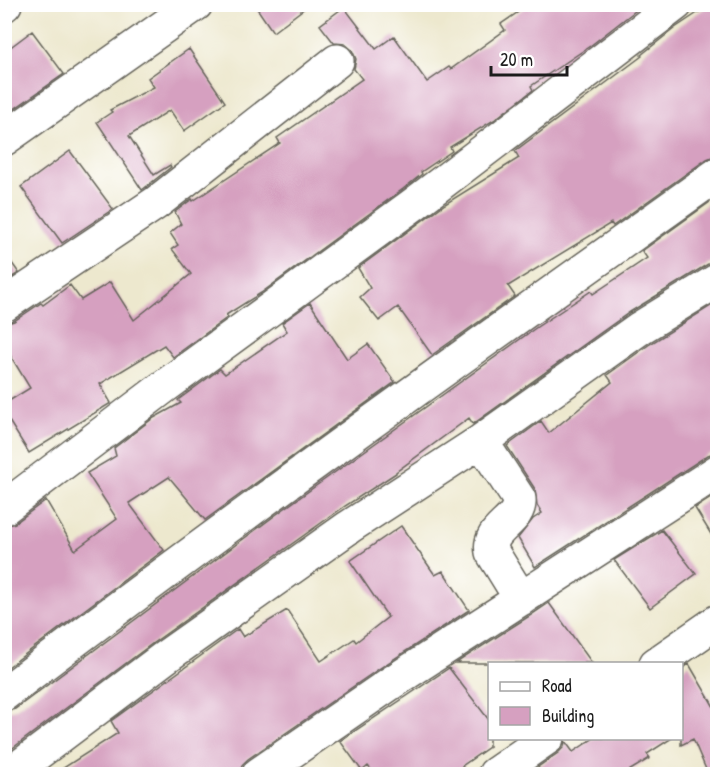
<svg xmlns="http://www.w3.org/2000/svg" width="722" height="779" font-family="'Patrick Hand',sans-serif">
	<rect width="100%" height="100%" fill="#fff"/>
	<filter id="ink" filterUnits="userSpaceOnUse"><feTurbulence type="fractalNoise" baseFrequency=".0167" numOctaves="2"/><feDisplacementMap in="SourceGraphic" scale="12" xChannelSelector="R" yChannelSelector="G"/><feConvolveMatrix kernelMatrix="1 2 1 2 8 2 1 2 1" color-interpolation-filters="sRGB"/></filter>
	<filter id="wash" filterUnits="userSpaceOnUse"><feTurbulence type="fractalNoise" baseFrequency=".008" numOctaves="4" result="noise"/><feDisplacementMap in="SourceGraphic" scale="24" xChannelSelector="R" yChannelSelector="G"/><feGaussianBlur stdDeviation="1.35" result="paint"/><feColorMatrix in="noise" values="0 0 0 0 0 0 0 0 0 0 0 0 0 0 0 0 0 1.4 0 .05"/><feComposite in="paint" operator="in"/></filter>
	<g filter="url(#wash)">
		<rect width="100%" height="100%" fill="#ede8ce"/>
		<g id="blocks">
			<path fill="#d6a0c0" d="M254 4H310L273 32Z
				M530 4H644L590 46 531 86 533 90 494 120 450 147 452 151 421 172 422 174 403 189 261 293 226 315 228 317 173 357 164 345 100 384 111 403 29 453 4 413V404L30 388 4 345V324L14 321 41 303 43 305 70 285 81 300 110 282 134 320 191 274 172 249 178 245 170 233 181 224 175 212 192 199 193 201 280 143 277 138 362 79 354 69 356 59 352 50 345 44 334 43 320 25 344 7 376 49 394 36 427 82 449 67 451 69 505 30 501 24Z
				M711 4H717V155L707 159 613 226 611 223 508 286 515 296 432 355 398 307 379 321 360 297 370 288 358 268 445 204 519 158 515 151 642 56 641 55 675 28Z
				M32 31 64 74 4 116V52Z
				M189 49 225 102 184 131 170 110 129 136 154 175 170 165 171 167 142 190 97 122 112 112 110 110 154 87 148 78Z
				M70 151 113 209 62 243 21 187Z
				M717 197V261L708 264 630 312 473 424 469 418 396 472V473L345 506 153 643 10 750 4 743V712L15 709 281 511 537 327 591 291 593 294 647 258 642 251Z
				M4 252 19 273 4 282Z
				M717 302V452L708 455 535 567 518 538 533 519 542 513 537 505 535 489 507 446 541 421 549 433 612 382 607 375 650 344Z
				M310 303 347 359 368 344 395 382 205 520 169 477 129 503 164 550 8 667 4 663V526L15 523 46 500 75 550 117 519 87 473 116 456 114 448 152 419 181 403 178 400 220 369 225 374 287 331 282 323Z
				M717 494V544L695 508Z
				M401 526 435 575 443 571 469 610 380 668 248 759 242 765 239 774H54L118 733 111 721 238 629 243 637 287 610 321 661 354 639 356 642 388 617 350 561Z
				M662 530 696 574 650 608 614 560Z
				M549 603 592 663H456L531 615Z
				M689 664 717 712V774H708L693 739 681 745V669Z
				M449 668 489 720V747L462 766 468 774H375L368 766 362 771 340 741Z
				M594 738H672L647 754 650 758 624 774H538L541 772 538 767 558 753 564 747 565 741 573 752Z"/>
		</g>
	</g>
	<g filter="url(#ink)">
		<use href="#blocks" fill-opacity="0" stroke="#65635a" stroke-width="1.5"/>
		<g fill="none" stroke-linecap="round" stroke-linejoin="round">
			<g stroke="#65635a" stroke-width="36">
				<path id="minor" d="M4 5 5 4
					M4 139 196 4
					M4 305 156 203 337 61
					M481 441 519 499C521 523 487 527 492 552L521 599
					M4 508 165 386 414 204 676 4
					M656 664 718 621
					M4 694C239 515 478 345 718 174
					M10 774 164 658 349 527 481 441 640 328 718 280
					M259 774 391 683 718 471
					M495 774 547 738"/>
			</g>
			<use href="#minor" stroke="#fff" stroke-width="33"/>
		</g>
	</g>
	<rect width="722" height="779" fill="none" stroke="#fff" stroke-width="24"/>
	<rect x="488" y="662" width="195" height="78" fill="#ffffff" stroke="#a4a4a4" stroke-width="1.5"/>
	<rect x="500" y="682" width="30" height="9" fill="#ffffff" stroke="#a4a4a4" stroke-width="1.5"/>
	<text x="542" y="692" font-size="18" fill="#1c1c1c">Road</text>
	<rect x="500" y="707" width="30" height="18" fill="#d6a0c0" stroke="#a4a4a4" stroke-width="1.5"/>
	<text x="542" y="722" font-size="18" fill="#1c1c1c">Building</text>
	<path d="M491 66v9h76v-9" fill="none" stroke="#1c1c1c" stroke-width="3"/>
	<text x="500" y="66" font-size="18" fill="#1c1c1c" stroke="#ffffff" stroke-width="4.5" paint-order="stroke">20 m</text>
</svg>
